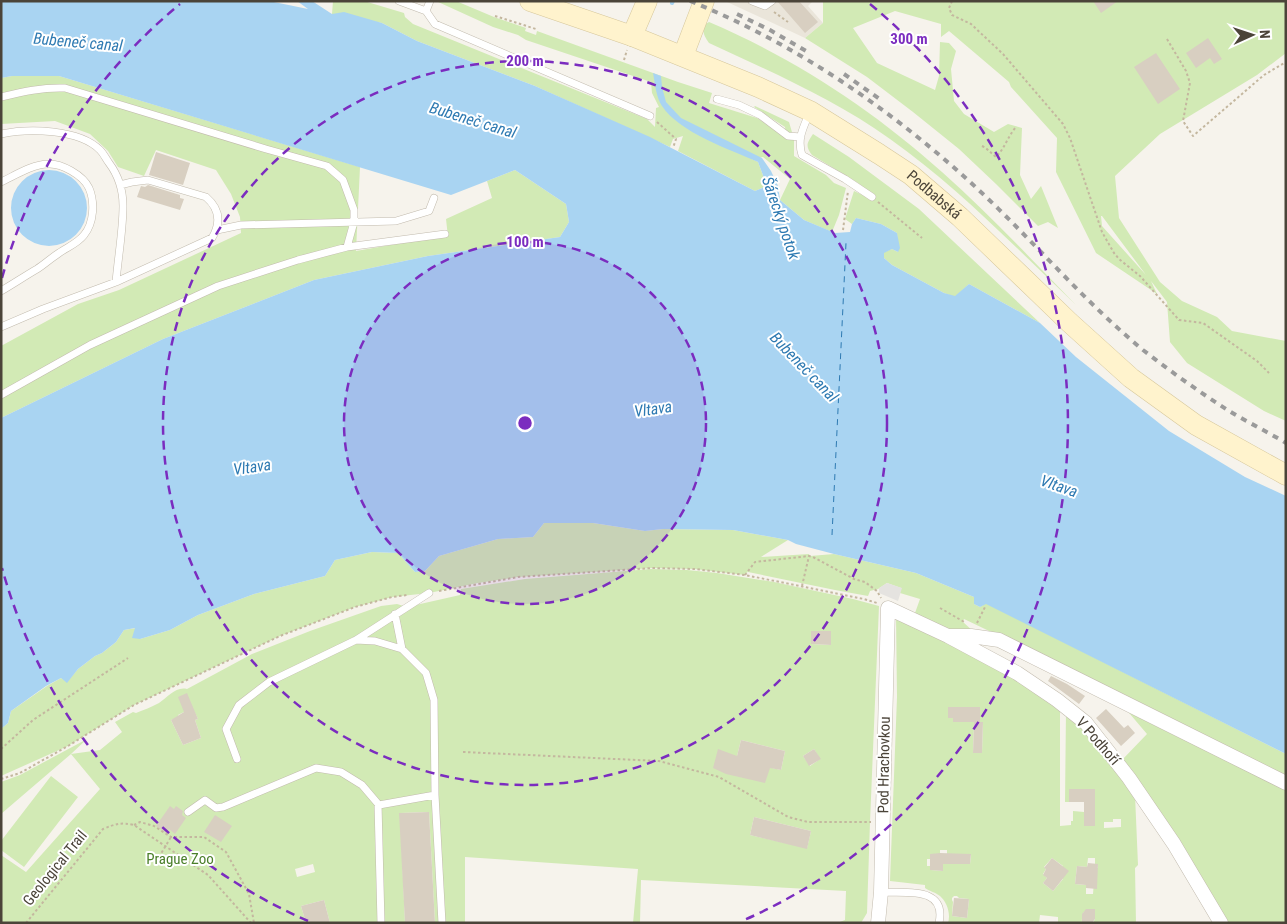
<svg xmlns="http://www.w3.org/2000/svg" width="1287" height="924" font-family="'Roboto Condensed',sans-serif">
	<rect width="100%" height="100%" fill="#f6f3ec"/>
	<path fill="#eae5da" d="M725 1H813L808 6 823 23 805 38Z"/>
	<path fill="#d2eab5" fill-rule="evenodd" d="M333 1H364L404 13 405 17 413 24 647 119 655 127 656 108 659 107 652 93 651 82 526 40 518 35 493 27 436 1H456L494 17 526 28 525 31 536 35 537 31 678 82 712 93 709 103 757 118 786 137 785 127 754 107 755 106 789 122 794 139V156L826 175 834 183 846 188 839 215 832 232 804 220 780 200 790 179 763 157 752 159 758 162 767 186 755 191 678 151 683 136 673 139 670 147 535 86 417 41 382 23 332 14Z
		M823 1H1286V53L1257 75 1160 134 1115 176 1119 218 1160 282 1182 301 1217 317 1232 331 1286 341V421L1264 411 1187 363 1170 342 1167 302 1151 281 1157 294 1096 253 1056 172 1057 138 1011 87 1009 82 949 31 941 37V24L895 11 853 28 877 63 935 90 939 76 940 42 949 43 956 51 951 69 954 101 964 114 994 132 1008 124 1022 128 1020 175 1031 199 1041 186 1058 228 1048 222 1038 226 996 184 959 149 913 112 867 77 805 38 823 23ZM1101 216H1102L1146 275 1102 226Z
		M709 22C794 58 873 110 942 172 989 214 1032 260 1076 305 1016 248 958 187 890 139 834 99 771 72 709 43 705 37 702 33 704 25Z
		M12 76H59L360 167 356 251 402 243 448 237 446 219 492 198 487 181 515 170 566 204 569 222 560 237 428 256 314 280 163 339 1 418V346L78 304 119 290 241 233 240 217 231 194 216 170 156 150 144 176 118 167 108 151 90 134 55 121 1 124V78Z
		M813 134 849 157 919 209 1040 323 969 284 955 297 944 293 892 265 884 258V252L892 249 898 252 897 233 881 224 856 218 852 224 845 219 854 191 871 199 873 195 858 183 812 155C805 146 807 143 813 134Z
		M544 523H593L645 531 663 529 733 530 788 540 761 557 809 554 810 556 834 554 916 573 974 597V604L980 607 986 603 1286 754V779L1027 649 964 619 963 622 974 632H942L915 613 920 599 900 593 901 588 887 583 878 589 870 591 868 596 835 590 748 572 751 568 745 575 695 569 652 568 518 577 478 583 429 593 392 597 355 607 280 636 134 705 68 746 1 776V729L8 723 11 711 47 686 61 678 67 682 78 669 95 656 102 653 116 642 124 630 136 628 140 639 170 630 198 615 254 594 325 576 335 560 372 552 398 553 415 572 425 571 439 556 498 539 533 537Z
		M651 569 687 570 717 573 774 582 853 599 879 606 870 822 867 913 861 923H837L845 920 846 891 641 880 640 923H633L638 869 465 857V923H435L429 812 400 813 405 923H330L324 900 301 906 306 923H1V855L26 872 100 789 71 754 1 814V782L20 775 87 739 71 754 100 750 122 732 115 722 133 712 136 713C143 710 152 707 159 703 168 697 176 686 187 689L252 654 310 631 381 606 397 604 407 607 460 595 461 589 525 579ZM811 631H831V645L811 644ZM194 711 198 719 195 720 201 738 183 745 171 720 179 717 178 715 184 712ZM741 740 785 751 781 770 736 760ZM814 749 820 759 810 766 803 756ZM754 817 811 831 807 848 750 835ZM313 864 315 872 297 877 295 869Z
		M896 616 958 645 1060 706V826L1071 825V821H1073V811L1084 812V826H1095V789H1070L1069 802H1065L1066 711 1073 716 1135 795 1138 865 1135 868 1136 923H1093L1095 919 1094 909C1083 909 1082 912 1082 923H1058V917L1040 915 1039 923H948C951 914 947 902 940 896 935 892 929 891 925 888V885L890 881 897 697ZM949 707H980V718H960L959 722H953V718H948ZM974 722H983L982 753H973ZM1113 819H1121V827L1104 828V822H1113ZM940 850H947V854L971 855 970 864H943V871L931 870 930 866H927V859H930L931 854H940ZM1052 858 1063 866 1058 874 1063 879 1053 891 1043 883 1047 878 1043 874 1046 869 1044 867ZM1088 858H1095V864H1098V868H1095L1093 894H1086V885L1075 884 1077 866 1087 867ZM954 896H957L959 898 969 899 967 918 952 916 953 902 952 900V898Z
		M1124 707 1286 787V923H1226L1121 761 1147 734Z
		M51 776 78 797 24 867 1 850V841Z"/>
	<path fill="#e5e3e0" d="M887 583 902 588 898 601 879 593V588Z"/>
	<path fill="#a9d4f2" d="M1 1H269L308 9 297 1H312L332 14 344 12 382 23 417 41 535 86 650 137 755 191 767 186 758 162C729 149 680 133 662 106 656 97 655 83 653 73L661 76 662 87 666 102 681 118 762 158 771 171 778 186 780 200 804 220 835 233 850 232 852 224 856 218 881 224 897 233 900 248 898 252 892 249 884 253V258L892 265 944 293 955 296 969 284 1040 323 1076 357 1169 431 1245 477 1286 496V754L986 604 980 607 974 604V597L916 573 834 554 796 544 788 540 733 530 663 529 645 531 593 523H544L533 537 498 539 439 556 425 571 415 572 398 553 372 552 335 560 325 576 254 594 198 615 170 630 140 639 132 638 135 628 124 630 116 642 102 653 95 656 78 669 67 683 61 678 46 686 11 711 8 723 1 729V418L163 339 314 280 428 256 560 237 569 222 566 204 515 170 451 195 59 76H12L1 78Z
		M11 208a38 38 0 1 1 76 0a38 38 0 1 1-76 0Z"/>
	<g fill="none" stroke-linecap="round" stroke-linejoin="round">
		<path stroke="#a9d4f2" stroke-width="4" d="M672 3 673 1"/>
		<path stroke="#2e7ab2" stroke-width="1" stroke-dasharray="6 5" stroke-linecap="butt" d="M832 535 846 243"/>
	</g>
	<path fill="#d8cfc1" d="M777 1H799L818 22 805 33Z
		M1093 1H1118L1101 13Z
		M1208 38 1222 59 1214 64 1210 58 1196 68 1186 53Z
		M1156 53 1180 89 1158 104 1134 67Z
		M156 152 190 163 183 185 149 175Z
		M148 185 180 195V198L184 199 180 210 137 197 141 186 145 187Z
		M811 631H831V645L811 644Z
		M1051 676 1067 684 1085 696 1079 704 1048 681Z
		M187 693 198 719 195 720 201 738 183 745 171 720 184 712 178 697Z
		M948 707H980V722H983L982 753H973L974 722H953V718H948Z
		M1106 709 1124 728 1128 725 1135 733 1121 746 1096 718Z
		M741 740 785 751 781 770 770 768 765 783 726 774 713 768 718 749 737 756Z
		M814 749 821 759 809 766 803 756Z
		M1069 789H1095V826H1084V802H1069Z
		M170 806 174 809 176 806 183 811 182 815 186 818 175 834 169 829 166 833 156 826Z
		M429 812 435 923H405L399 813Z
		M215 815 232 826 221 842 204 832Z
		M754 817 811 831 807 849 750 835Z
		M940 853 971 854 970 864H943V871L930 870V854Z
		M1052 858 1069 871 1053 891 1043 883 1047 878 1043 875 1046 869 1044 868Z
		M1088 863 1098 864 1097 889 1086 888V885L1075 884 1077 866 1087 867Z
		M954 898 969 899 967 918 952 916Z
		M324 900 330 923H306L301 906Z
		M1086 909H1095V919L1092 923H1082V914Z"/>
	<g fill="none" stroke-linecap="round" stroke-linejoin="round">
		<g stroke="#c2bbae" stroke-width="8">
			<path id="lane" d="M399 1 426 11 430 1
				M752 1 765 6 772 1
				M426 11 435 24 650 116
				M1 97C22 92 43 87 65 88L266 149 327 166 343 180 354 210V222L347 247
				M717 99 739 105 760 115 788 136 801 137
				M809 114C803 128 797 139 802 155L845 179 872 197
				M1 134C29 128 79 129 100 150 104 154 106 159 109 163 118 175 123 191 123 206 123 230 118 258 116 282
				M1 182C14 176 33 164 48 164 61 163 83 175 89 188 95 202 94 223 84 235 77 244 67 247 59 253 51 258 45 264 37 269 25 276 13 284 1 291
				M217 230 241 225 396 221 429 211 434 198
				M1 327 43 309 116 282 212 238C221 223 220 209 206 197L148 180 132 182 120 185
				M1 395 90 345 218 286 298 260 347 247 445 234
				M395 614 402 649 426 673 434 700 435 795 442 923
				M356 640 375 641 402 649
				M237 759 226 729 239 705 269 682 356 640 429 593
				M378 804 381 923
				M188 812 205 800 216 808 223 807 316 768 341 772 362 785 379 805 435 795
				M881 892C904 894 947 885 939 923"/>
		</g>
		<g stroke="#c2bbae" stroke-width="15">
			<path id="street" d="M949 636H971L999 640 1286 783
				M878 923 881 892 888 608 948 636 1017 673 1057 700 1086 723 1129 778 1174 844 1221 923"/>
		</g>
		<g stroke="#d6c79b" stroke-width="21">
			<g id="secondary">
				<path id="s1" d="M530 1 632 36 758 87 810 111 879 154 911 175 960 217 1069 322 1131 378 1196 425 1286 475"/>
				<path d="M632 36 647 1"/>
				<path d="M683 56 704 1"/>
			</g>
		</g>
		<path stroke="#c4b79f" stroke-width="2" stroke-dasharray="2.5 2.5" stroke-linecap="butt" d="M952 1 949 8 952 15 971 24 1003 54 1063 124 1070 138 1102 232 1114 253 1119 259 1140 276 1179 320 1203 323 1257 361 1269 373
			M774 12 788 22
			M495 16 536 29
			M1167 39 1186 71 1190 83 1183 121 1193 136 1264 75 1286 62
			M624 60 627 50
			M657 122 676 139 673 148
			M982 146C988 149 991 153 996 157 1005 148 1008 136 1016 127
			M878 202 922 238
			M843 230 848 191
			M745 575 755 562 809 556 813 557 854 579 865 582 877 591 881 598
			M802 586 809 556
			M439 591 518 577 652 568 695 569 745 575 864 599 877 603
			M940 608 966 623
			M977 623 985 607
			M1 749 33 720 128 658
			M463 752 659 761 719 777 788 817 808 822H871
			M1 779 20 773 68 746 134 705 280 636 355 607 392 597 407 595
			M134 825 140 822 154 826 171 837H204L226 852 249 894 254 923
			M159 857 171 837
			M26 923 103 829C115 824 121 822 134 825L208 875 251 923"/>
		<use href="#lane" stroke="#fff" stroke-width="7"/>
		<use href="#street" stroke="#fff" stroke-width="14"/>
		<use href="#secondary" stroke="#fff3cd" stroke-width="20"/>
		<path stroke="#9a9a9a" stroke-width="4" stroke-dasharray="6 6" stroke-linecap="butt" d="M690 1C799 45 898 114 983 194 1037 245 1085 302 1143 350 1170 371 1198 391 1226 409 1245 421 1266 431 1286 443
			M737 14 770 30 806 51
			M844 74 881 100"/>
	</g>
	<circle cx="525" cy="423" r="181" fill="#7b2cbf" fill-opacity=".12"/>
	<g fill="none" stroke="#7b2cbf" stroke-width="2.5" stroke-dasharray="9 6">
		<circle cx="525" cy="423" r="181"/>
		<circle cx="525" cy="423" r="362"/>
		<path d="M308 921A543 543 0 0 1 2 568M2 278A543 543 0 0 1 180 4M870 4A543 543 0 0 1 742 921"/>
	</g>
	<g text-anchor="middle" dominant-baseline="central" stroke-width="4" stroke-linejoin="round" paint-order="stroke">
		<g font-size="15" fill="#4b4439" stroke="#fff">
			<text stroke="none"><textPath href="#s1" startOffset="451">Podbabská</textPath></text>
			<text transform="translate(1098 741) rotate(49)">V Podhoří</text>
			<text transform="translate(884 765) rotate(-89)">Pod Hrachovkou</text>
			<text transform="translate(55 868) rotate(-51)">Geological Trail</text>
		</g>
		<g font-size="15" fill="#4a7f2a" stroke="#fff">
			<text x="180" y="859">Prague Zoo</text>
		</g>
		<g font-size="16" font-style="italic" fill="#2e7ab2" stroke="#fff">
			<text transform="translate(78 42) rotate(5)">Bubeneč canal</text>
			<text transform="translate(473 120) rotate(17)">Bubeneč canal</text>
			<text transform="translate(781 218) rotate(71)">Šárecký potok</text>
			<text transform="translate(804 367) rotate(46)">Bubeneč canal</text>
			<text transform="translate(653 409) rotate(-8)">Vltava</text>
			<text transform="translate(252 467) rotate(-8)">Vltava</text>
			<text transform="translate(1059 486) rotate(19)">Vltava</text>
		</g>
	</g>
	<circle cx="525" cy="423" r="8" fill="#7b2cbf" stroke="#fff" stroke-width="2.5"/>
	<g font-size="15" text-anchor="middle" font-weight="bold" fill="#7b2cbf" stroke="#fff" stroke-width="4" stroke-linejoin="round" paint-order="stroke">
		<text x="909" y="44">300 m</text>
		<text x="525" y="66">200 m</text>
		<text x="525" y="247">100 m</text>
	</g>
	<rect width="1287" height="924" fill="none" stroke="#4b4439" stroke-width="5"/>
	<g transform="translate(1252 35) rotate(87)" stroke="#ffffff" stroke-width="4" paint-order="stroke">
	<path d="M0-4L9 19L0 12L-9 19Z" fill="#4b4439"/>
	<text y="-8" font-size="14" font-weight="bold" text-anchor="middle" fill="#4b4439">N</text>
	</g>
</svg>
